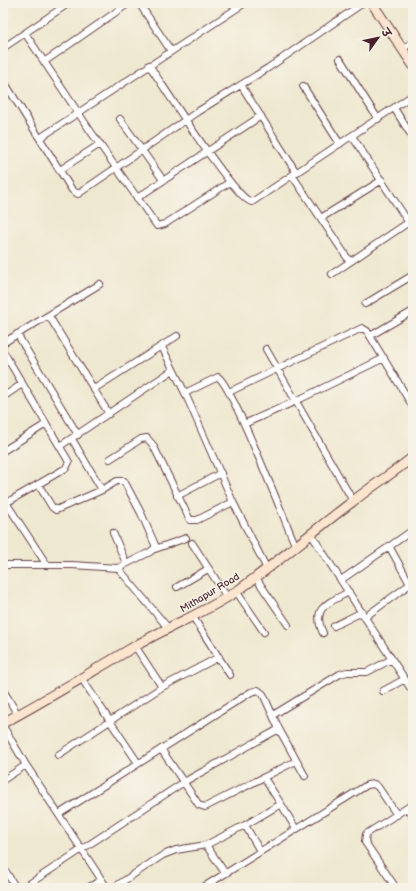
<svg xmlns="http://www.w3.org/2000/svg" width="416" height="891" font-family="'Balsamiq Sans','Playpen Sans Deva',sans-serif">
	<rect width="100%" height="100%" fill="#f7f3e8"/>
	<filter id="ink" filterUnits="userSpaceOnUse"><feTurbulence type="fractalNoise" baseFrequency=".025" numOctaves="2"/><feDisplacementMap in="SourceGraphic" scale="8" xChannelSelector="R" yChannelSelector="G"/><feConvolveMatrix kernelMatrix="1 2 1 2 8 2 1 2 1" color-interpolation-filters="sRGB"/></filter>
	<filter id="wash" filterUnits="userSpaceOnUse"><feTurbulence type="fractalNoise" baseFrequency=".012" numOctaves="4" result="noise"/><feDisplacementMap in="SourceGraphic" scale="16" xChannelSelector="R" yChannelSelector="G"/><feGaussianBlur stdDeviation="0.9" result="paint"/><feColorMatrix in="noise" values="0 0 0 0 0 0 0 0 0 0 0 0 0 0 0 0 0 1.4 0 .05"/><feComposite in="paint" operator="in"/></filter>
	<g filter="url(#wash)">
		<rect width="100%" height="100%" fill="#efe8d0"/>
	</g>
	<g filter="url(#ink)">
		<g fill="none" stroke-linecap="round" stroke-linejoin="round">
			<g stroke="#633d44" stroke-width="8">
				<path id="street" d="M139 3 171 51
					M25 33 89 129 157 226 165 224 230 182
					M3 48 69 3
					M402 49 413 42
					M340 59 378 119
					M44 62 129 3
					M149 65C163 85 235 200 252 202L413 95
					M3 80 72 190 78 194 197 112 268 68 363 3
					M241 85 296 172
					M303 86 340 144
					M394 108 413 138
					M120 119 163 180
					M352 136 413 229
					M40 138 245 3
					M60 170 100 144
					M292 175 350 262
					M137 198 261 116
					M321 218 382 180
					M332 274 409 222
					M365 304 413 275
					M49 316 109 414
					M17 334 78 435
					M370 336 413 311
					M3 343 100 284
					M162 347 185 393 233 502 267 569
					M266 349 353 501
					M3 351 69 462 66 468 6 503
					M94 389 177 336
					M229 392 362 328 367 331 413 407
					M185 393 218 377C231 383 286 524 296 547
					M3 397 22 384
					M244 424 296 401 384 358
					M72 439 102 490
					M60 446 173 370
					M3 451 46 424
					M110 459 141 439 147 438 153 445 190 520H197L233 502
					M38 484 52 507 56 510 102 490 117 481H124L141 513 156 547 150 552 118 568
					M177 496 221 473
					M3 498 47 565
					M113 533 126 563
					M311 534 413 692
					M192 543 227 597
					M389 546 410 584
					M155 549 186 538
					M3 565H72L118 568 169 629
					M256 578 288 625
					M341 580 413 530
					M177 587 208 569
					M236 591 264 632
					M193 617 230 675
					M365 617 413 582
					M334 626 362 612
					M323 633C311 607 328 603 349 592
					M135 646 162 687 219 657
					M82 679 138 763
					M3 690 18 715
					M383 691 405 679
					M273 715 340 674 347 672H367L392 659
					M3 726 26 765 107 888
					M161 749 199 805 205 807 296 761
					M58 755 162 687
					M264 778 281 804
					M3 780 26 765
					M407 808 413 817
					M59 814 251 692 258 690 263 694 279 729 305 776
					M245 825 260 851
					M206 845 225 873
					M3 867 16 888
					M23 888 184 782 279 729
					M88 888 101 880
					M113 888 163 855 176 850 206 845 245 825 281 804 296 829
					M202 888 367 785 374 784 378 787 397 815
					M396 888 365 842 366 834 413 804"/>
			</g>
			<g stroke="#633d44" stroke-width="11">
				<path id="secondary" d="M372 3 413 65
					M3 723C50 698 94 670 139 644 171 625 206 612 237 591 277 563 313 531 352 502 372 486 393 473 413 457"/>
			</g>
			<use href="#street" stroke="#fff" stroke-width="6"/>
			<use href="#secondary" stroke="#fce5cf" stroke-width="9"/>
		</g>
	</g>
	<g text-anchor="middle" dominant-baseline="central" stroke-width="3" stroke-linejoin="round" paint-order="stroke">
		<g font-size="10" fill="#4a1f2b" stroke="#f7f3e8">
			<text transform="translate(210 593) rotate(-31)">Mithapur Road</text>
		</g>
	</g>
	<rect width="416" height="891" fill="none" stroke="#f7f3e8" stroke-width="16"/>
	<g transform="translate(378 38) rotate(57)" stroke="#f7f3e8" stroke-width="3" paint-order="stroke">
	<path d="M0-3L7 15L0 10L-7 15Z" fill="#4a1f2b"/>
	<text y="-6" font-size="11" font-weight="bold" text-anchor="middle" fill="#4a1f2b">उ</text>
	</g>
</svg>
